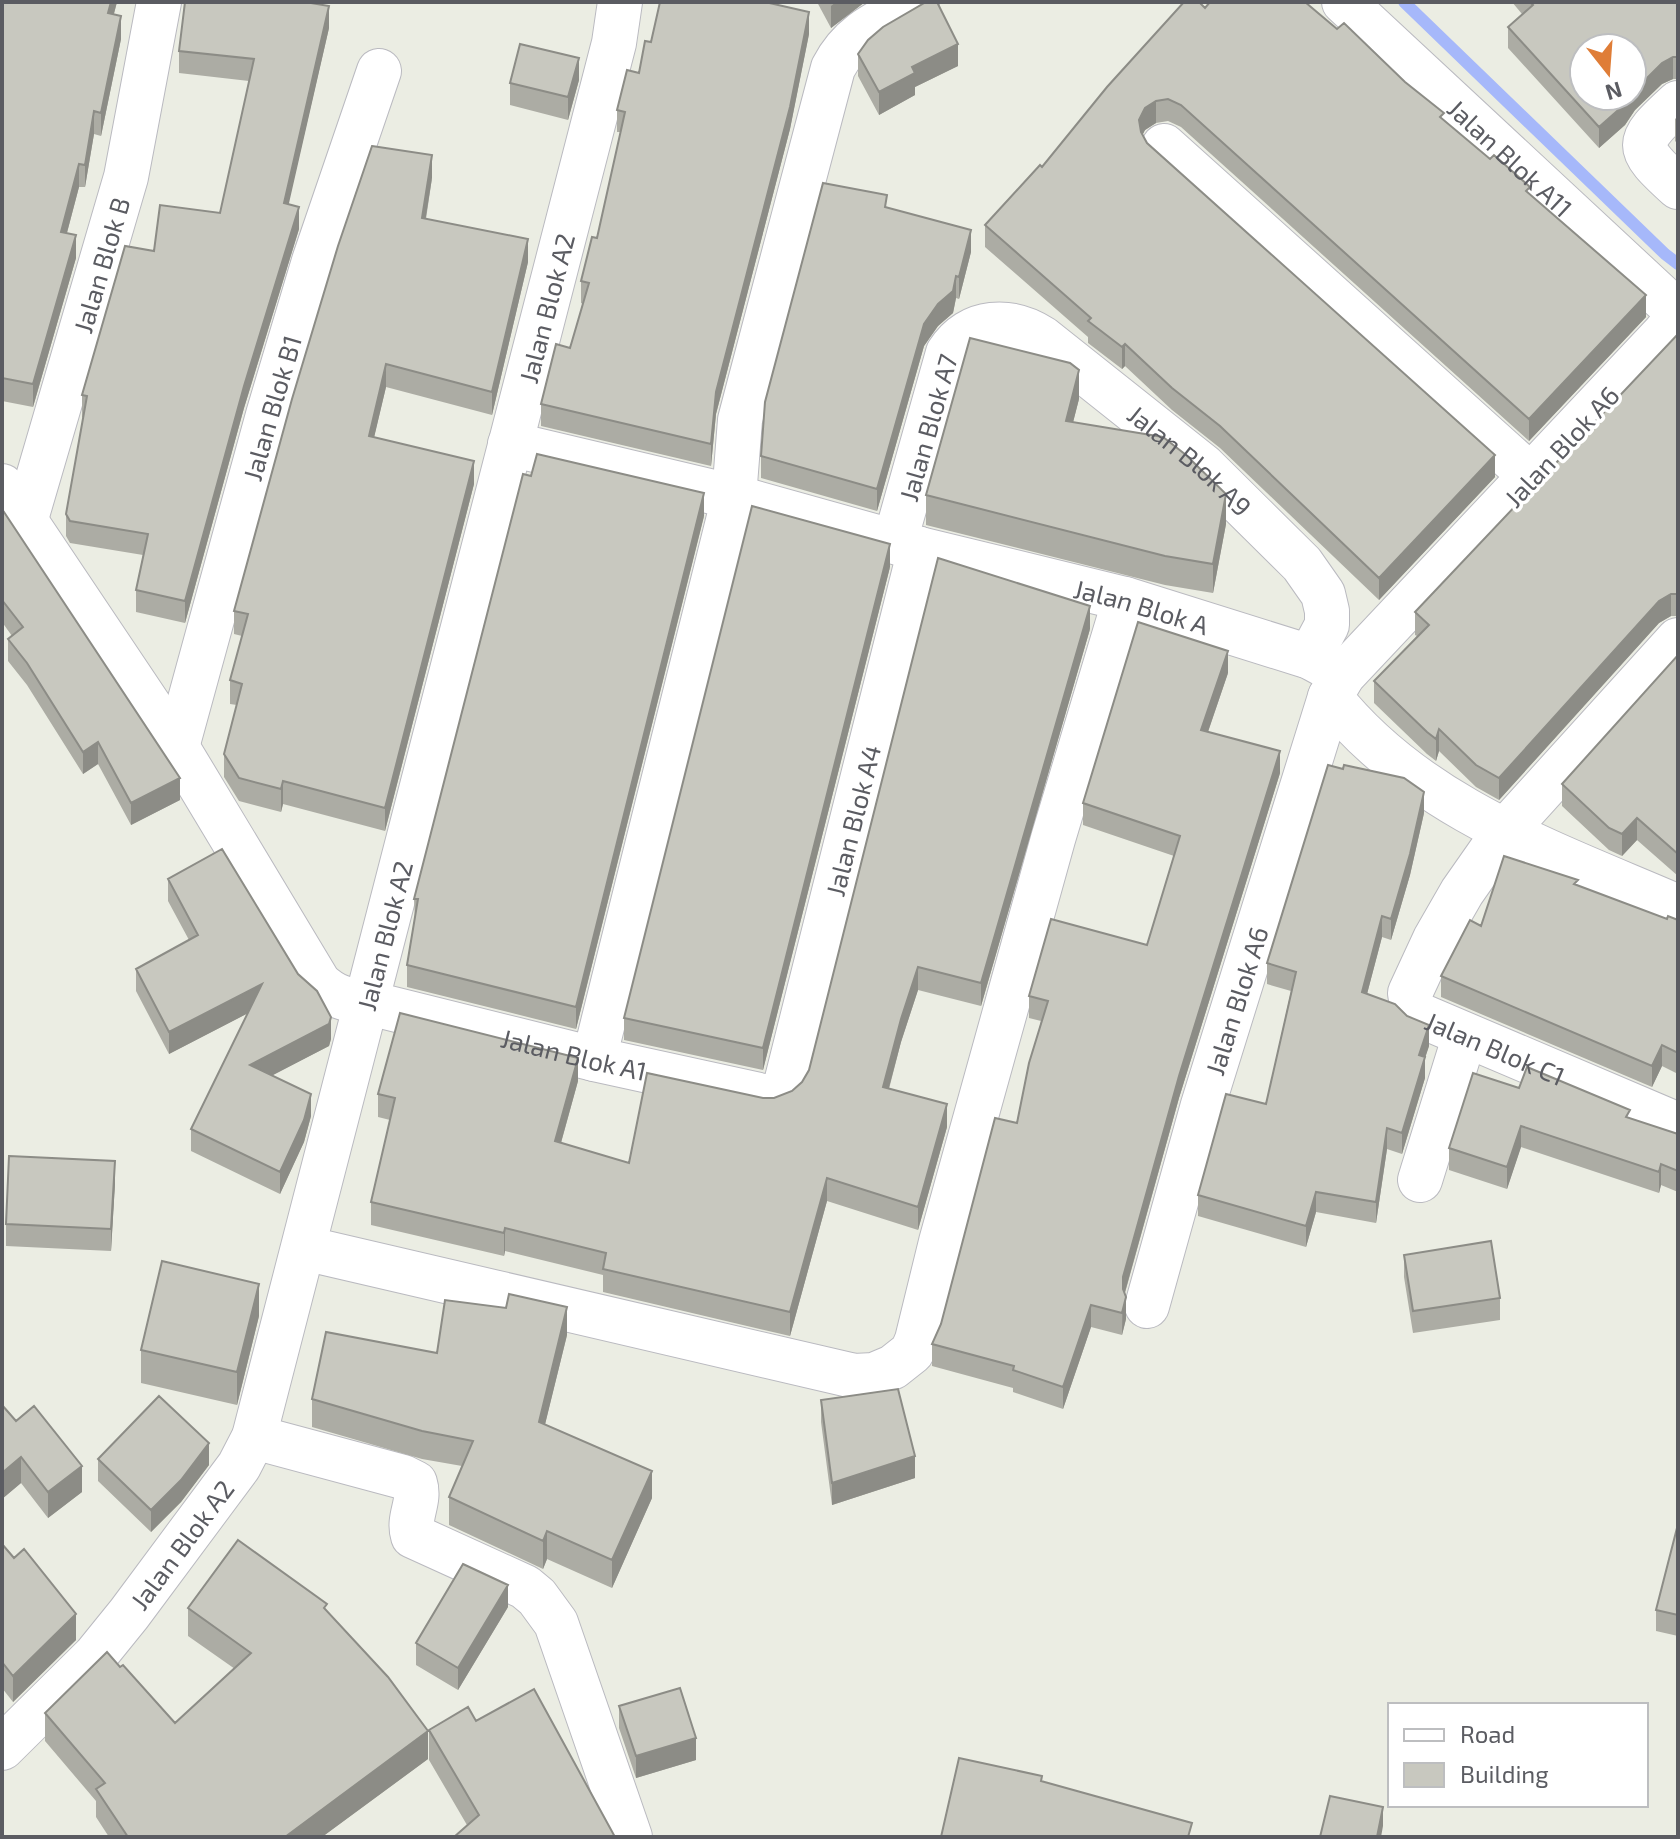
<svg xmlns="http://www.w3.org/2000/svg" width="1680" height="1839" font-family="'Exo 2',sans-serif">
	<rect width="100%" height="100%" fill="#ebede3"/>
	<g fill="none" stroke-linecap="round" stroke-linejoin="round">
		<path stroke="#a6b8fa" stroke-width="12" d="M1404 2 1665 254 1678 264"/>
		<g stroke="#babac0" stroke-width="46">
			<g id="minor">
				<path id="s1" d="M1344 2 1671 306C1676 318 1672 325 1664 334L1343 675 1330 697C1417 807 1553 853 1678 907"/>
				<path d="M1678 103C1634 143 1634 147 1678 187"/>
				<path d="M1164 146 1532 477"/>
				<path id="s2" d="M510 444 734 497 920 549 1125 599 1310 657 1343 675"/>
				<path id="s3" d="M2 486 177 747 319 983C333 996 345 1000 365 1002L594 1059 768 1097 776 1095 785 1087 920 549"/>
				<path id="s4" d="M25 522 126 177 159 2"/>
				<path id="s5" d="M895 541 948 353C970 318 1011 318 1042 338L1203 466 1302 564 1323 594 1327 611V625L1310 657"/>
				<path id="s6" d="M1678 640 1504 832 1462 892 1435 939 1410 993 1412 1006 1417 1014 1678 1125"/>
				<path id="s7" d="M177 747 268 415 314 261 379 71"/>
				<path d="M594 1059 734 497 740 420 833 68C852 31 882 21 917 2"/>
				<path d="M1420 1180 1465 1035"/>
				<path d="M304 1248 854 1376 874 1375 893 1367 912 1352 917 1340 941 1242 1053 839 1125 599"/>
				<path id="s8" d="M1147 1306 1203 1105 1330 697"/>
				<path d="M254 1437 403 1477 415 1483C421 1502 407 1517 413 1536L525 1587 537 1597 556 1623 630 1837"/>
				<path id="s9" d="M2 1748 95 1656 129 1614 239 1466 254 1437 614 43 620 2"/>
			</g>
		</g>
		<use href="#minor" stroke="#fff" stroke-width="44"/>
	</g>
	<path fill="#acaca4" d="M2 2H117L114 14 121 39 101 136 94 134 85 187H79L67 233 76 258 33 407 2 401Z
		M817 2H865L831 28Z
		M1512 2H1678V79H1673L1662 84 1635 110 1625 125 1599 148 1508 48V27L1522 14Z
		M1205 8 1444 120 1530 194 1646 317 1529 441 1181 127 1168 121 1156 123 1145 130 1142 135 1147 143 1495 477 1379 600 1220 448 1172 410 1125 366 1122 369 1088 343V337L985 247V225Z
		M329 28 288 204 299 229 244 408 185 623 136 612V590L143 555 70 543 66 536V514L83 418 82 417V395L154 251 220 213 249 81 179 73V51Z
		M809 34 790 129 716 414 711 466 541 426V404L570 348 583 304 581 303V281L597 238 621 132H617V110L639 73 651 42Z
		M858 54 958 66 915 87V95L879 115 858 76Z
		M579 80 568 120 510 105V83Z
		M1678 116V144L1675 141V119Z
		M432 178 426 219 528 262 492 415 386 387 374 437 474 484 385 831 283 804 281 812 239 801 224 777V754L237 705 230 704V680L242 636 234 634V611Z
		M887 208 971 252 959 299 956 298 953 313 938 326 924 346 877 511 761 478V456Z
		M1678 334V616H1671L1659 623 1499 800 1476 787 1439 751 1436 761 1427 754 1374 703V681L1417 636 1415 635V612Z
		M1079 399 1073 422 1226 524 1213 593 1165 585 926 525V495Z
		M2 509 180 800 131 825 98 764 83 774 27 685 8 661V639L12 636 2 622Z
		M704 516 576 1029 407 987V965L415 921 414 899Z
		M890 567 763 1070 624 1040V1018Z
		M1090 629 981 1006 918 990 901 1042 889 1089 947 1127 918 1230 827 1201 790 1336 603 1292V1275L505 1251 504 1256 371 1225V1202L390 1120 378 1117V1094L578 1081 561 1143 629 1163 763 1098H774L792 1091 802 1082Z
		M1678 655V876L1637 840 1622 856 1609 850 1562 806V784Z
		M1228 673 1208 732 1280 773 1179 1098 1125 1293 1126 1319 1122 1335 1091 1327 1063 1409 1013 1392V1388L932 1366V1344L941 1324 1017 1123 1041 1021 1029 1018V996L1147 945 1174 856 1083 825V803Z
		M1424 813 1410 875 1391 940 1382 937 1367 994 1429 1046 1425 1058V1078L1402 1154 1387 1149 1376 1223 1316 1212 1306 1247 1198 1216V1195L1266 1104 1291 991 1267 984V963Z
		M168 879 331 1039 329 1046 272 1075 311 1116 304 1142 280 1194 191 1151V1129L248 1013 169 1054 136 991V969L189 940 168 901Z
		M1578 886 1667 919 1678 920V1074L1662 1066 1652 1087 1441 997V976Z
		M1519 1088 1630 1118 1678 1134V1192L1661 1185 1659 1193 1521 1147 1507 1189 1449 1170V1148Z
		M115 1183 111 1251 6 1246V1224Z
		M1404 1255 1500 1298V1320L1413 1333 1404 1277Z
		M259 1316 237 1405 141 1383V1350Z
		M567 1335 545 1424 652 1498 612 1588 547 1559 543 1569 449 1525V1497L462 1466 422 1459 312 1427V1399L437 1353Z
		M821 1400 915 1478 832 1505 821 1422Z
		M2 1405 82 1492 48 1518 21 1483 2 1499Z
		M98 1459 209 1465 181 1502 151 1532 98 1481Z
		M1678 1498V1636L1656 1631V1610L1678 1526 1676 1525V1504Z
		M2 1544 76 1640 13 1702 2 1688Z
		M508 1607 458 1690 416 1665V1643Z
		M188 1608 327 1612 428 1759 322 1837H109L96 1817V1801L45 1741V1713L120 1667 175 1723 235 1669 188 1636Z
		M619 1706 696 1760 636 1778 619 1728Z
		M476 1721 615 1837 467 1825 429 1760V1730Z"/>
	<path fill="#8c8c86" d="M111 2H117L108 35V13Z
		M836 2H865L831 28V6Z
		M329 6V28L284 225V203Z
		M809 12V34L790 129 716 414 711 466V444L716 392Z
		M121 16V39L101 136V113Z
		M958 44V66L915 87V95L879 115V92L912 67Z
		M1673 57V79L1662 84 1635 110 1625 125 1599 148V127L1630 96H1632V93L1635 89 1662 63Z
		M579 58V80L568 120V97Z
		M1156 101V123L1145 130 1139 142V120L1145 108Z
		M94 111V134L85 187V165Z
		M432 155V178L422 241V218Z
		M79 164V187L61 255V232Z
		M299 207V229L244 408 185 623V601L244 386Z
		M971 230V252L959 299V277Z
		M76 235V258L33 407V384Z
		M528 239V262L492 415V392Z
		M956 276V298L953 313 938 326 924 346 877 511V489L924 324Z
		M1646 295V317L1529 441V419Z
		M1125 344V366L1122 369V347Z
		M386 364V387L369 459V436Z
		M1079 370V399L1066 450V421Z
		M1495 455V477L1379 600V578Z
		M474 461V484L385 831V808Z
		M704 493V516L576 1029V1007Z
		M1226 494V524L1213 593V564Z
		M890 544V567L763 1070V1048Z
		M1671 594V616L1659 623 1499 800V778L1659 601Z
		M1090 606V629L981 1006V983Z
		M1228 651V673L1201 752V730Z
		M1439 729V751L1436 761V739Z
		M98 742V764L83 774V752Z
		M1280 751V773L1179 1098 1123 1299 1126 1297V1319L1122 1335 1123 1277 1179 1076Z
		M180 778V800L131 825V803Z
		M283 781V804L281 812V789Z
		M1424 792V813L1410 875 1391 940V919Z
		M1637 818V840L1622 856V834Z
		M1382 916V937L1362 1013V992Z
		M918 967V990L901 1042 883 1110V1087L901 1019Z
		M262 984V1006L169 1054V1032Z
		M331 1017V1039L329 1046 250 1087V1065Z
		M1429 1025V1046L1425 1058V1078L1402 1154V1133L1419 1055Z
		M1662 1045V1066L1652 1087V1066Z
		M578 1058V1081L555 1164V1141Z
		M311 1094V1116L304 1142 280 1194V1172Z
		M947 1104V1127L918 1230V1207Z
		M1521 1126V1147L1507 1189V1167Z
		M1387 1128V1149L1376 1223V1202Z
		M115 1161V1183L111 1251V1229Z
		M1661 1164V1185L1659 1193V1172Z
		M827 1178V1201L790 1336V1312Z
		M1316 1192V1212L1306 1247V1226Z
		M505 1228V1251L504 1256V1233Z
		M259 1284V1316L237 1405V1372Z
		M1091 1305V1327L1063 1409V1387Z
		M567 1307V1335L539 1449V1422Z
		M209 1443V1465L181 1502 151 1532V1510Z
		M915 1456V1478L832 1505V1483Z
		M21 1457V1483L2 1499V1473Z
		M82 1466V1492L48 1518V1492Z
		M652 1471V1498L612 1588V1560Z
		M547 1531V1559L543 1569V1541Z
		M508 1585V1607L458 1690V1668Z
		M76 1614V1640L13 1702V1676Z
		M428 1731V1759L322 1837H285Z
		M696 1738V1760L636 1778V1756Z
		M1383 1807V1826L1381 1837H1377Z"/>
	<path fill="#c8c8bf" stroke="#8c8c86" stroke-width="2" d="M2 2H111L108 13 121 16 101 113 94 111 85 165 79 164 61 232 76 235 33 384 2 378Z
		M185 2H305L329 6 284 203 299 207 244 386 185 601 136 590 148 534 70 521 66 514 87 396 82 395 125 246 154 251 160 205 220 213 254 59 179 51Z
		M660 2H765L809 12 790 107 716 392 711 444 541 404 556 344 570 348 589 283 581 281 592 237 597 238 625 112 617 110 627 70 639 73 645 41 651 42Z
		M926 2H937L958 44 912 67 915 73 879 92 858 54 868 40 883 27Z
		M1184 2H1199L1205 8 1210 2H1305L1337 29 1344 23 1405 82 1444 113 1440 117 1490 159 1494 155 1530 187 1526 191 1646 295 1529 419 1181 105 1168 99 1156 101 1145 108 1139 120 1141 132 1147 143 1495 455 1379 578 1220 426 1172 388 1125 344 1122 347 1088 321 1091 318 985 225 1040 165 1042 167 1107 87Z
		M1530 2H1678V57H1673L1662 63 1632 93V48H1584V96H1630L1625 104 1599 127 1508 27 1533 5Z
		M520 44 579 58 568 97 510 83Z
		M372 146 432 155 422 218 528 239 492 392 386 364 369 436 474 461 385 808 283 781 281 789 239 778 224 754 242 684 230 680 248 614 234 611 292 399 338 246Z
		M823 183 887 195 885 207 971 230 959 277 956 276 953 291 938 304 924 324 877 489 761 456 765 402Z
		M1678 334V594H1671L1659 601 1499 778 1476 765 1439 729 1436 739 1427 732 1374 681 1429 625 1415 612Z
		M970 338 1070 363 1079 370 1066 421 1163 437 1186 455 1226 494 1213 564 1165 556 926 495Z
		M537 454 704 493 576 1007 407 965 418 899H414L523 474 531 476Z
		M752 506 890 544 763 1048 624 1018Z
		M2 509 180 778 131 803 98 742 83 752 27 663 8 639 23 627 2 600Z
		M938 558 1090 606 981 983 918 967 901 1019 883 1087 947 1104 918 1207 827 1178 790 1312 603 1269 606 1253 505 1228 504 1233 371 1202 395 1098 378 1094 400 1013 578 1058 555 1141 629 1163 647 1073 763 1098H774L792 1091 802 1082 809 1070Z
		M1138 622 1228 651 1201 730 1280 751 1179 1076 1123 1277V1289L1126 1297 1122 1313 1091 1305 1063 1387 1013 1370 1014 1366 932 1344 941 1324 995 1118 1017 1123 1029 1063 1048 1001 1029 996 1051 919 1147 945 1180 836 1083 803Z
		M1678 655V854L1637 818 1622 834 1609 828 1562 784Z
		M1328 765 1343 769 1344 765 1404 778 1424 792 1410 854 1391 919 1382 916 1362 992 1395 1004 1407 1016 1429 1025 1419 1055 1425 1057 1402 1133 1387 1128 1376 1202 1316 1192 1306 1226 1198 1195 1226 1094 1266 1104 1296 972 1267 963Z
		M222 849 298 974 317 991 331 1017 329 1024 250 1065 311 1094 304 1120 280 1172 191 1129 262 984 169 1032 136 969 198 935 168 879Z
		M1504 856 1578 880 1574 884 1667 919 1668 916 1678 920V1053L1662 1045 1652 1066 1441 976 1470 920 1481 926Z
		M1527 1067 1630 1110 1626 1117 1678 1134V1171L1661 1164 1659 1172 1521 1126 1507 1167 1449 1148 1473 1073 1519 1088Z
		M9 1156 115 1161 111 1229 6 1224Z
		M1491 1241 1500 1298 1413 1311 1404 1255Z
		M162 1261 259 1284 237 1372 141 1350Z
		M509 1294 567 1307 539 1422 652 1471 612 1560 547 1531 543 1541 449 1497 473 1441 422 1431 312 1399 326 1332 437 1353 445 1300 506 1308Z
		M898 1389 915 1456 832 1483 821 1400Z
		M159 1396 209 1443 181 1480 151 1510 98 1459Z
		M2 1405 16 1421 34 1406 82 1466 48 1492 21 1457 2 1473Z
		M1678 1524V1615L1656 1610Z
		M238 1540 327 1604 324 1608 388 1677 428 1731 285 1837H128L96 1789 105 1783 45 1713 107 1652 120 1667 123 1665 175 1723 251 1653 188 1608Z
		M2 1544 14 1558 24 1549 76 1614 13 1676 2 1662Z
		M463 1564 508 1585 458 1668 416 1643Z
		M680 1688 696 1738 636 1756 619 1706Z
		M534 1689 615 1837H454L479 1815 429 1730 468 1707 476 1721Z
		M959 1758 1042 1776 1041 1781 1192 1823 1188 1837H941Z
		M1330 1796 1383 1807 1377 1837H1320Z"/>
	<g text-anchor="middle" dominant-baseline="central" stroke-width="7" stroke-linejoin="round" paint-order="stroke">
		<g font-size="26" fill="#5b5c62" stroke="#fff">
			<text stroke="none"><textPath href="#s1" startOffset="228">Jalan Blok A11</textPath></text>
			<text stroke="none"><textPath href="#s4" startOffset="268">Jalan Blok B</textPath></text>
			<text stroke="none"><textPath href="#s9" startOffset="1568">Jalan Blok A2</textPath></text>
			<text stroke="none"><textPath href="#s7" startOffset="352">Jalan Blok B1</textPath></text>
			<text stroke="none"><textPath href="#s5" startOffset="118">Jalan Blok A7</textPath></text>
			<text transform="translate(1561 446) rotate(-47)">Jalan Blok A6</text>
			<text stroke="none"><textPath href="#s5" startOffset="494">Jalan Blok A9</textPath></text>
			<text stroke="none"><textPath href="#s2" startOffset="652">Jalan Blok A</textPath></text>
			<text stroke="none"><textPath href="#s3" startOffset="1350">Jalan Blok A4</textPath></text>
			<text stroke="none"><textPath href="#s9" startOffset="920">Jalan Blok A2</textPath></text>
			<text stroke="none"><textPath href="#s8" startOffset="318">Jalan Blok A6</textPath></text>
			<text stroke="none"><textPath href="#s6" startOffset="554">Jalan Blok C1</textPath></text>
			<text stroke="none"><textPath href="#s3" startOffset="856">Jalan Blok A1</textPath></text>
			<text stroke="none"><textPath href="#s9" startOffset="272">Jalan Blok A2</textPath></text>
		</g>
	</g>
	<rect width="1680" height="1839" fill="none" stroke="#5b5c62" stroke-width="8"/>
	<rect x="1388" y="1703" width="260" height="104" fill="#ffffff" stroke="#bdbec0" stroke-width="2"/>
	<rect x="1404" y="1729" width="40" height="12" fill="#ffffff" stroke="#bdbec0" stroke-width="2"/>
	<text x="1460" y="1743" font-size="24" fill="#5b5c62">Road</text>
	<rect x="1404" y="1763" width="40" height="24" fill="#c8c8bf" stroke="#bdbec0" stroke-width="2"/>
	<text x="1460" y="1783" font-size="24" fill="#5b5c62">Building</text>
	<g transform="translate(1608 72) rotate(163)"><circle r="38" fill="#ffffff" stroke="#bdbec0" stroke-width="2"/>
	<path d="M0-6L14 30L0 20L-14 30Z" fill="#df7d37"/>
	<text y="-12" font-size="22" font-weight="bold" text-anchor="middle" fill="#5b5c62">N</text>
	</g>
</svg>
